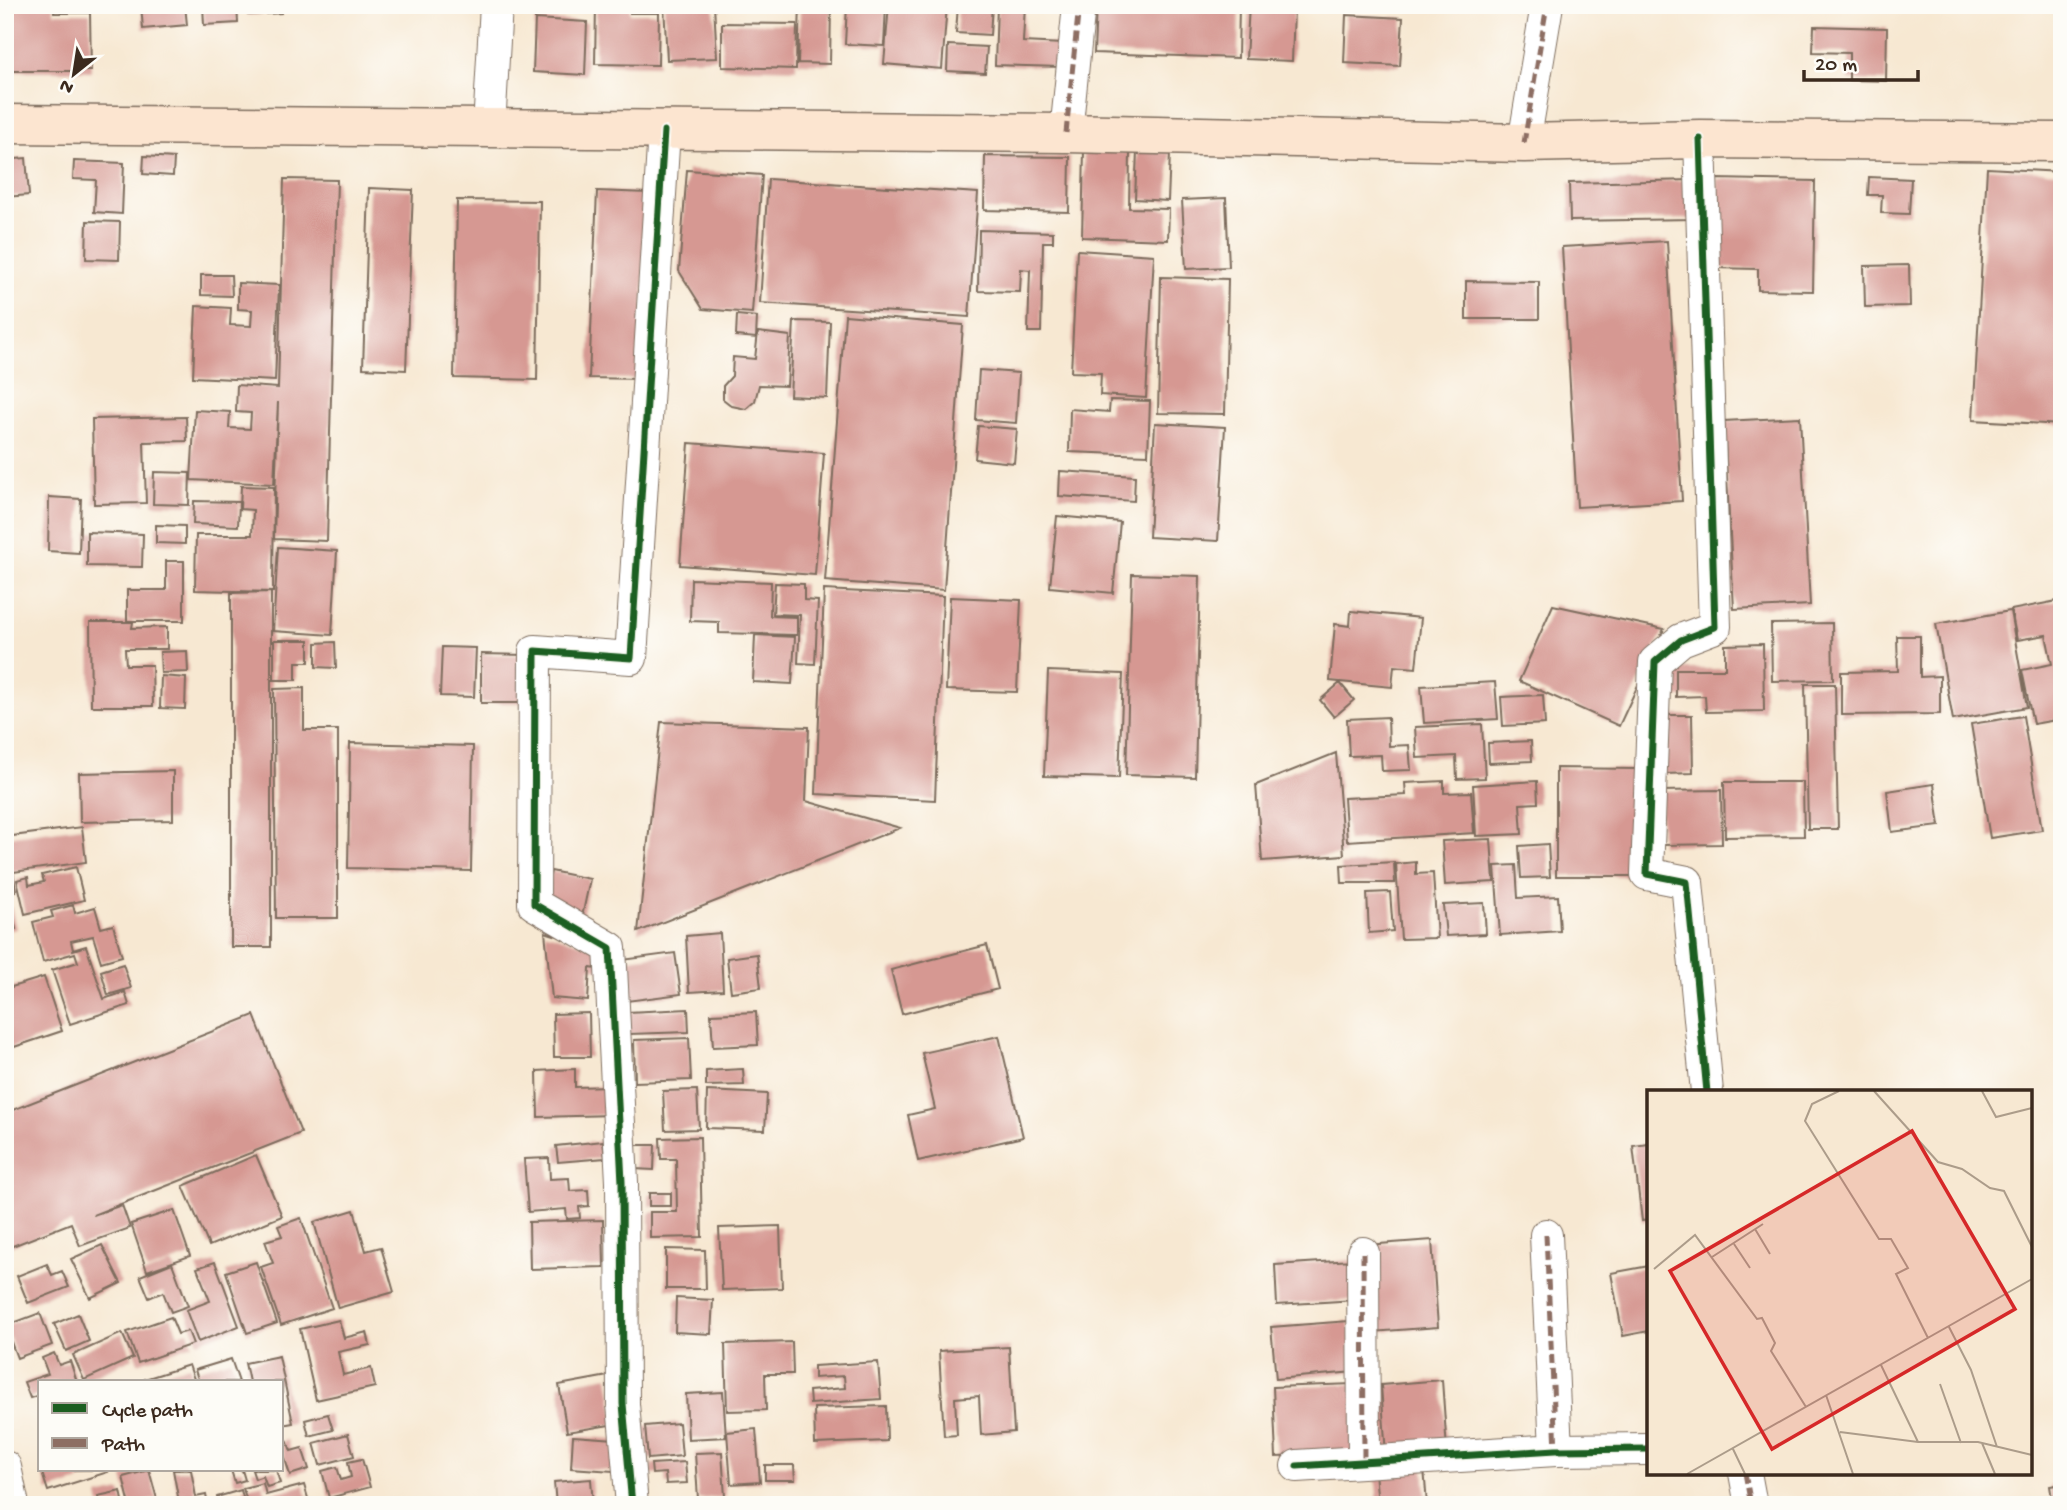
<svg xmlns="http://www.w3.org/2000/svg" width="2067" height="1510" font-family="'Gochi Hand',sans-serif">
	<rect width="100%" height="100%" fill="#fdfcf7"/>
	<filter id="ink" filterUnits="userSpaceOnUse"><feTurbulence type="fractalNoise" baseFrequency=".0143" numOctaves="2"/><feDisplacementMap in="SourceGraphic" scale="14" xChannelSelector="R" yChannelSelector="G"/><feConvolveMatrix kernelMatrix="1 2 1 2 8 2 1 2 1" color-interpolation-filters="sRGB"/></filter>
	<filter id="wash" filterUnits="userSpaceOnUse"><feTurbulence type="fractalNoise" baseFrequency=".00686" numOctaves="4" result="noise"/><feDisplacementMap in="SourceGraphic" scale="28" xChannelSelector="R" yChannelSelector="G"/><feGaussianBlur stdDeviation="1.57" result="paint"/><feColorMatrix in="noise" values="0 0 0 0 0 0 0 0 0 0 0 0 0 0 0 0 0 1.4 0 .05"/><feComposite in="paint" operator="in"/></filter>
	<g filter="url(#wash)">
		<rect width="100%" height="100%" fill="#f7e8d2"/>
		<g id="blocks">
			<path fill="#d69892" d="M6 5H54V13H90L91 71H6Z
				M141 5H185L187 25 143 29Z
				M203 5H237L238 23 204 25Z
				M247 5H281V13L248 15Z
				M596 5H630V13H659L658 65 595 64Z
				M664 5H714L717 58 667 60Z
				M800 5H831L830 64 798 63Z
				M847 5H886L884 46 845 44Z
				M889 5H947L942 69 884 64Z
				M958 5H992L990 35 956 33Z
				M997 5H1025L1023 42 1063 44 1062 67 995 65Z
				M1096 5H1239L1238 58 1094 53Z
				M1249 5H1285L1284 10H1294L1292 61 1246 59Z
				M1346 15 1403 18 1400 66 1344 63Z
				M535 19 587 22 585 75 533 72Z
				M722 23 797 24 796 69 722 67Z
				M1814 26 1887 28 1886 81 1849 80V53L1813 52Z
				M948 45 987 47 985 73 947 71Z
				M1084 151 1130 153 1129 208 1169 209 1168 240 1082 237Z
				M1137 151 1170 153 1168 201 1135 199Z
				M144 156 174 158 173 176 143 174Z
				M985 156 1070 157 1069 212 984 210Z
				M26 158 29 195 5 197V160Z
				M74 161 124 163 122 214 94 212 96 180 73 179Z
				M1987 168 2062 172V425L1973 420Z
				M687 170 762 175 752 313 703 309 679 271Z
				M1869 177 1911 179 1909 214 1881 213 1882 195H1868Z
				M284 179 337 180 327 541 274 539 278 402 274 484 191 480 195 410 230 412 229 428 250 429 251 413 236 412 237 385 278 388Z
				M768 179 978 193 969 317 760 303Z
				M1717 179 1815 181 1813 291 1758 290V269L1715 268Z
				M1692 180 1693 219 1570 221 1569 183Z
				M369 188 413 190 406 370 363 368Z
				M597 191 648 193 640 379 589 378Z
				M1226 198 1229 267 1186 269 1182 200Z
				M457 200 540 201 537 380 454 378Z
				M87 221 120 222 119 260 86 259Z
				M979 230 1053 232V242H1043L1041 332H1028L1030 270 1021 269 1020 292 978 291Z
				M1667 241 1682 501 1577 507 1562 247Z
				M1077 250 1154 255 1146 398 1100 395 1101 373 1071 372Z
				M1909 265 1910 306 1865 307 1864 266Z
				M201 275H231L232 296 201 295Z
				M1161 277 1228 279 1225 414 1158 413Z
				M1466 281 1539 282V319H1466Z
				M238 283 279 285 275 381 193 377 196 306 231 308 230 325 251 326 252 310 238 309Z
				M737 315 757 317 756 338 736 336Z
				M845 315 963 325 944 590 825 581Z
				M794 321 830 322 827 398 790 396Z
				M758 332 790 336 787 386 759 385 755 401 746 409 732 406 723 399V386L732 376 733 357 755 359Z
				M979 370 1019 373 1016 423 976 420Z
				M1110 400 1150 401 1148 455 1069 452 1070 409 1109 412Z
				M186 417 187 441 144 442 146 503 94 504 92 419Z
				M1800 417 1810 605 1734 609 1724 421Z
				M1155 423 1225 427 1218 541 1149 537Z
				M978 426 1017 429 1014 463 975 459Z
				M689 443 824 453 815 575 680 565Z
				M1060 471 1135 476 1134 501 1059 496Z
				M154 472 190 473 189 505 153 504Z
				M241 486 274 487 273 592 195 590 196 535H252L253 510 240 509Z
				M49 497 81 499 79 553 48 551Z
				M194 501 239 502 238 526 193 524Z
				M1057 516 1120 522 1113 593 1050 587Z
				M156 525 185 526V544L156 543Z
				M87 532 143 534 142 567 87 566Z
				M278 547 337 551 332 635 273 631Z
				M166 561H184V621H127V590H166Z
				M1132 574 1200 576 1195 777 1126 775Z
				M691 579 771 582 770 616 797 617V635L719 633V622L690 621Z
				M775 583 804 584V600L818 601 815 664 798 663 800 615 773 614Z
				M824 590 943 596 935 800 816 794Z
				M271 592V947H231V593Z
				M950 597 1021 600 1017 692 946 690Z
				M2062 600V719L2033 724 2022 670 2052 664 2046 635 2017 640 2011 610Z
				M1553 605 1664 629 1619 726 1519 681Z
				M1351 611 1421 618 1416 668 1394 666 1392 687 1330 681 1335 624 1350 626Z
				M2010 611 2027 707 1953 720 1936 624Z
				M90 622H133L132 628 167 627V649H125L126 665H152L153 706H91Z
				M1832 623 1833 680 1772 681 1771 624Z
				M755 635 795 637 792 684 753 682Z
				M1897 636H1920V677L1940 676V714L1841 715V672L1898 671Z
				M274 640H309V662H296V680H274Z
				M335 642 336 668 316 667V643Z
				M1763 644 1764 711 1706 712 1705 696 1676 697V669H1725V645Z
				M442 647 476 648 474 697 440 696Z
				M187 651 188 672 161 673 160 652Z
				M481 654 527 655V703H481Z
				M1048 671 1123 674 1119 778 1044 776Z
				M161 676 186 678 185 709 160 708Z
				M1495 682 1498 719 1424 723 1421 686Z
				M1340 683 1354 700 1334 717 1320 700Z
				M1805 684H1835L1838 829H1808Z
				M304 688V730H338V918H276L274 689Z
				M1543 695 1545 724 1503 726 1501 697Z
				M1663 715H1692L1693 773 1664 774Z
				M2023 716 2042 830 1990 838 1971 724Z
				M1388 717 1389 746 1409 745 1411 770 1382 771 1381 755 1349 756 1347 719Z
				M661 722 809 727 806 801 900 828 638 932Z
				M1482 724 1485 778 1457 779 1456 756 1417 758 1415 727Z
				M1531 741 1532 761 1489 763 1488 743Z
				M350 743 473 746 471 871 348 868Z
				M1336 753 1344 855 1262 861 1256 785Z
				M1556 768 1637 769V876H1556Z
				M173 771V820L80 822 79 773Z
				M1444 781V793L1471 792 1474 833 1347 841 1344 798 1406 795 1405 783Z
				M1537 781 1538 803 1520 804 1522 834 1476 836 1473 785Z
				M1724 782H1803L1804 836 1725 837Z
				M1934 784 1940 826 1892 832 1887 791Z
				M1721 790 1722 844 1661 845 1660 791Z
				M82 827 86 862 13 872 16 891 5 893V837Z
				M1491 839 1494 882 1445 885 1442 841Z
				M1548 844 1550 877 1521 878 1519 846Z
				M1394 862 1395 883H1342L1341 865Z
				M1416 862V874L1433 873 1437 938 1401 939 1396 864Z
				M1516 865 1518 898 1558 896 1560 931 1500 935 1495 866Z
				M76 867 84 900 25 914 17 880 28 877 29 885 44 882 42 875Z
				M551 871 590 879 582 917 543 910Z
				M1390 892 1393 931 1369 933 1367 893Z
				M1484 903 1486 934 1446 936 1443 905Z
				M73 905 75 913 95 907 101 928 113 925 122 956 101 962 93 936 71 941 73 950 86 946 104 999 125 992 129 1005 70 1024 52 970 78 962 75 953 43 962 33 922 53 917 51 911Z
				M11 907 16 929 5 931V908Z
				M545 932 601 950 603 970 590 968 588 1001 552 998Z
				M720 933 723 990 689 992 686 936Z
				M987 945 998 989 902 1014 891 970Z
				M675 953 681 994 627 1001 622 960Z
				M757 954 761 988 731 992 727 958Z
				M123 964 131 988 108 995 101 971Z
				M44 977 62 1031 5 1050V989Z
				M688 1009 689 1032 629 1034 628 1012Z
				M756 1012 758 1045 713 1047 711 1014Z
				M589 1013 590 1057H554L553 1014Z
				M254 1015 301 1133 93 1215 122 1205 130 1228 80 1246 71 1223 5 1249V1113Z
				M999 1036 1023 1137 918 1161 908 1115 935 1109 922 1053Z
				M689 1038 691 1080 635 1082 634 1040Z
				M575 1069V1087L612 1086 613 1115 538 1117 537 1071Z
				M743 1069 744 1085 706 1086V1071Z
				M697 1090 699 1129 665 1130 663 1091Z
				M707 1091 767 1094 765 1130 706 1128Z
				M700 1137 702 1237 650 1238V1212H677L676 1159H661L660 1138Z
				M603 1141 605 1158 558 1162 556 1146Z
				M1649 1144V1220L1642 1221 1633 1146Z
				M635 1145H655L654 1170 635 1169Z
				M256 1155 282 1216 209 1246 183 1186Z
				M549 1158 550 1179 569 1178 570 1191 588 1190 589 1206 579 1207 580 1218 567 1219 566 1209 528 1212 524 1159Z
				M649 1193H671V1206H649Z
				M174 1210 190 1256 147 1271 131 1224Z
				M354 1210 366 1251 381 1247 394 1292 338 1308 314 1222Z
				M301 1218 332 1308 281 1325 261 1267 273 1263 265 1241 282 1236 278 1226Z
				M603 1220 604 1267 530 1269 529 1222Z
				M780 1226 782 1288 722 1290 719 1228Z
				M1432 1240 1438 1327 1372 1332 1366 1245Z
				M102 1245 121 1283 90 1298 71 1259Z
				M666 1249 705 1250 706 1289H666Z
				M1352 1260 1355 1300 1277 1305 1275 1265Z
				M215 1262 239 1326 198 1342 186 1310 210 1301 197 1268Z
				M256 1262 277 1323 247 1333 226 1272Z
				M172 1263 188 1306 171 1312 163 1292 149 1298 140 1276Z
				M47 1264 52 1275 62 1271 69 1287 28 1303 17 1276Z
				M1649 1266V1331L1623 1336 1611 1273Z
				M676 1298 713 1300 711 1334 675 1332Z
				M40 1313 52 1345 17 1358 5 1326Z
				M78 1314 89 1341 66 1351 54 1324Z
				M171 1317 178 1334 188 1331 193 1344 138 1363 127 1332Z
				M339 1320 344 1338 367 1332 370 1345 338 1352 343 1375 371 1368 375 1387 316 1400 300 1329Z
				M1349 1321 1354 1372 1276 1379 1271 1327Z
				M122 1333 133 1358 84 1380 73 1355Z
				M792 1342 793 1374H765L766 1410 727 1411 725 1344Z
				M1009 1347 1014 1432 981 1435 979 1396 955 1398 957 1435 944 1436 939 1351Z
				M54 1353 59 1365 70 1361 77 1382H40V1395L30 1398 24 1382 48 1374 42 1358Z
				M279 1356 293 1423 282 1425V1382H249L245 1363Z
				M231 1359 239 1382H199L195 1370Z
				M878 1362 881 1399 810 1404 809 1391 845 1388 844 1376 814 1378V1366Z
				M189 1365 195 1382H146L145 1379Z
				M608 1376 616 1424 567 1432 559 1385Z
				M1442 1380 1447 1450 1386 1455 1381 1385Z
				M1353 1384 1356 1454 1276 1457 1273 1387Z
				M723 1392 726 1437 688 1439 686 1394Z
				M886 1406 887 1441 815 1444 814 1408Z
				M328 1414 333 1430 309 1436 305 1420Z
				M679 1423 682 1456 648 1459 645 1426Z
				M756 1429 760 1482 731 1484 727 1432Z
				M348 1434 354 1456 320 1465 314 1443Z
				M573 1436 615 1439 613 1471 571 1468Z
				M287 1440 291 1451 302 1448 309 1469 290 1475 282 1449V1441Z
				M722 1452 725 1497 698 1499 695 1453Z
				M362 1459 370 1487 329 1498 322 1471 337 1467 341 1480 351 1477 348 1462Z
				M685 1462 687 1483 666 1484 665 1473 652 1474 651 1464Z
				M765 1465H794L795 1480H765Z
				M1424 1468 1427 1505H1378L1375 1472Z
				M41 1470H107L108 1472 48 1491Z
				M149 1470 157 1499 130 1505 123 1477Z
				M173 1470H191L196 1497 206 1495 208 1505H170L179 1502Z
				M231 1470H242L245 1480 235 1483Z
				M252 1470H276L280 1483 267 1487 263 1476 255 1479Z
				M591 1479 593 1505H556L554 1482Z
				M263 1483 266 1495 304 1485 310 1505H248L243 1488Z
				M2062 1484V1505H2053L2050 1486Z
				M241 1490 245 1505H219L217 1497Z
				M121 1491 124 1505H100L98 1496Z
				M793 1498V1505H739V1503Z"/>
		</g>
	</g>
	<g filter="url(#ink)">
		<use href="#blocks" fill-opacity="0" stroke="#7d6c5d" stroke-width="2"/>
		<g fill="none" stroke-linecap="round" stroke-linejoin="round">
			<g stroke="#7d6c5d" stroke-width="34">
				<path id="minor" d="M489 128 496 5
					M1066 133 1079 5
					M1700 139 1715 627 1681 640 1655 662 1647 874 1687 882 1707 1092
					M1524 143 1547 5
					M1546 1235 1556 1450
					M1363 1253 1364 1461
					M1297 1466 1556 1450 1649 1449
					M5 1467 13 1505
					M1745 1473 1751 1505
					M632 1505 623 1404 622 1182 610 948 534 904 535 651 631 658 664 131"/>
			</g>
			<g stroke="#7d6c5d" stroke-width="41">
				<path id="secondary" d="M5 124 1066 133 1524 143 1700 139 2062 142"/>
			</g>
			<use href="#minor" stroke="#fff" stroke-width="32"/>
			<use href="#secondary" stroke="#fce5d0" stroke-width="38"/>
			<path stroke="#8d6e63" stroke-width="5" stroke-dasharray="10 5" stroke-linecap="butt" d="M1066 133 1079 5
				M1524 143 1547 5
				M1546 1235 1556 1450
				M1363 1253 1364 1461
				M5 1467 13 1505
				M1745 1473 1751 1505"/>
			<g stroke="#fdfcf7" stroke-width="11">
				<path id="cycleway" d="M1700 139 1715 627 1681 640 1655 662 1647 874 1687 882 1707 1092
					M1297 1466 1556 1450 1649 1449
					M632 1505 623 1404 622 1182 610 948 534 904 535 651 631 658 664 131"/>
			</g>
			<use href="#cycleway" stroke="#1b5e20" stroke-width="7"/>
		</g>
	</g>
	<g transform="translate(1647 1090)">
		<rect width="385" height="385" fill="#f7e8d2"/>
		<path fill="none" stroke="#ac9c8a" stroke-width="2" d="M192 1 165 14 158 31 232 149H244L261 178 249 184 281 248M227 1 291 72 315 79 343 98 357 101 385 157M335 1 349 27 385 18M108 139 123 164M87 154 103 178M65 167 116 134M7 179 48 145 110 229 115 228 128 253 124 261 159 317M302 237 324 280 350 357M234 275 271 352M293 294 314 353M179 305 206 384M193 342 271 352H331L385 365M335 353 348 384M86 359 98 384M40 384 385 189"/>
		<path fill="#d62828" fill-opacity="0.15" stroke="#d62828" stroke-width="3.5" d="M265 41 368 219 125 359 23 181Z"/>
		<rect width="385" height="385" fill="none" stroke="#3b2a1e" stroke-width="3.5"/>
	</g>
	<rect width="2067" height="1510" fill="none" stroke="#fdfcf7" stroke-width="28"/>
	<rect x="38" y="1380" width="245" height="91" fill="#fdfcf7" stroke="#afa8a0" stroke-width="2"/>
	<rect x="52" y="1403" width="35" height="10" fill="#1b5e20" stroke="#afa8a0" stroke-width="2"/>
	<text x="102" y="1416" font-size="21" fill="#3b2a1e">Cycle path</text>
	<rect x="52" y="1438" width="35" height="10" fill="#8d6e63" stroke="#afa8a0" stroke-width="2"/>
	<text x="102" y="1450" font-size="21" fill="#3b2a1e">Path</text>
	<g transform="translate(74 74) rotate(210)" stroke="#fdfcf7" stroke-width="5" paint-order="stroke">
	<path d="M0-5L12 26L0 18L-12 26Z" fill="#3b2a1e"/>
	<text y="-10" font-size="19" font-weight="bold" text-anchor="middle" fill="#3b2a1e">N</text>
	</g>
	<path d="M1804 70v10h114v-10" fill="none" stroke="#3b2a1e" stroke-width="3.5"/>
	<text x="1815" y="70" font-size="21" fill="#3b2a1e" stroke="#fdfcf7" stroke-width="5" paint-order="stroke">20 m</text>
</svg>
